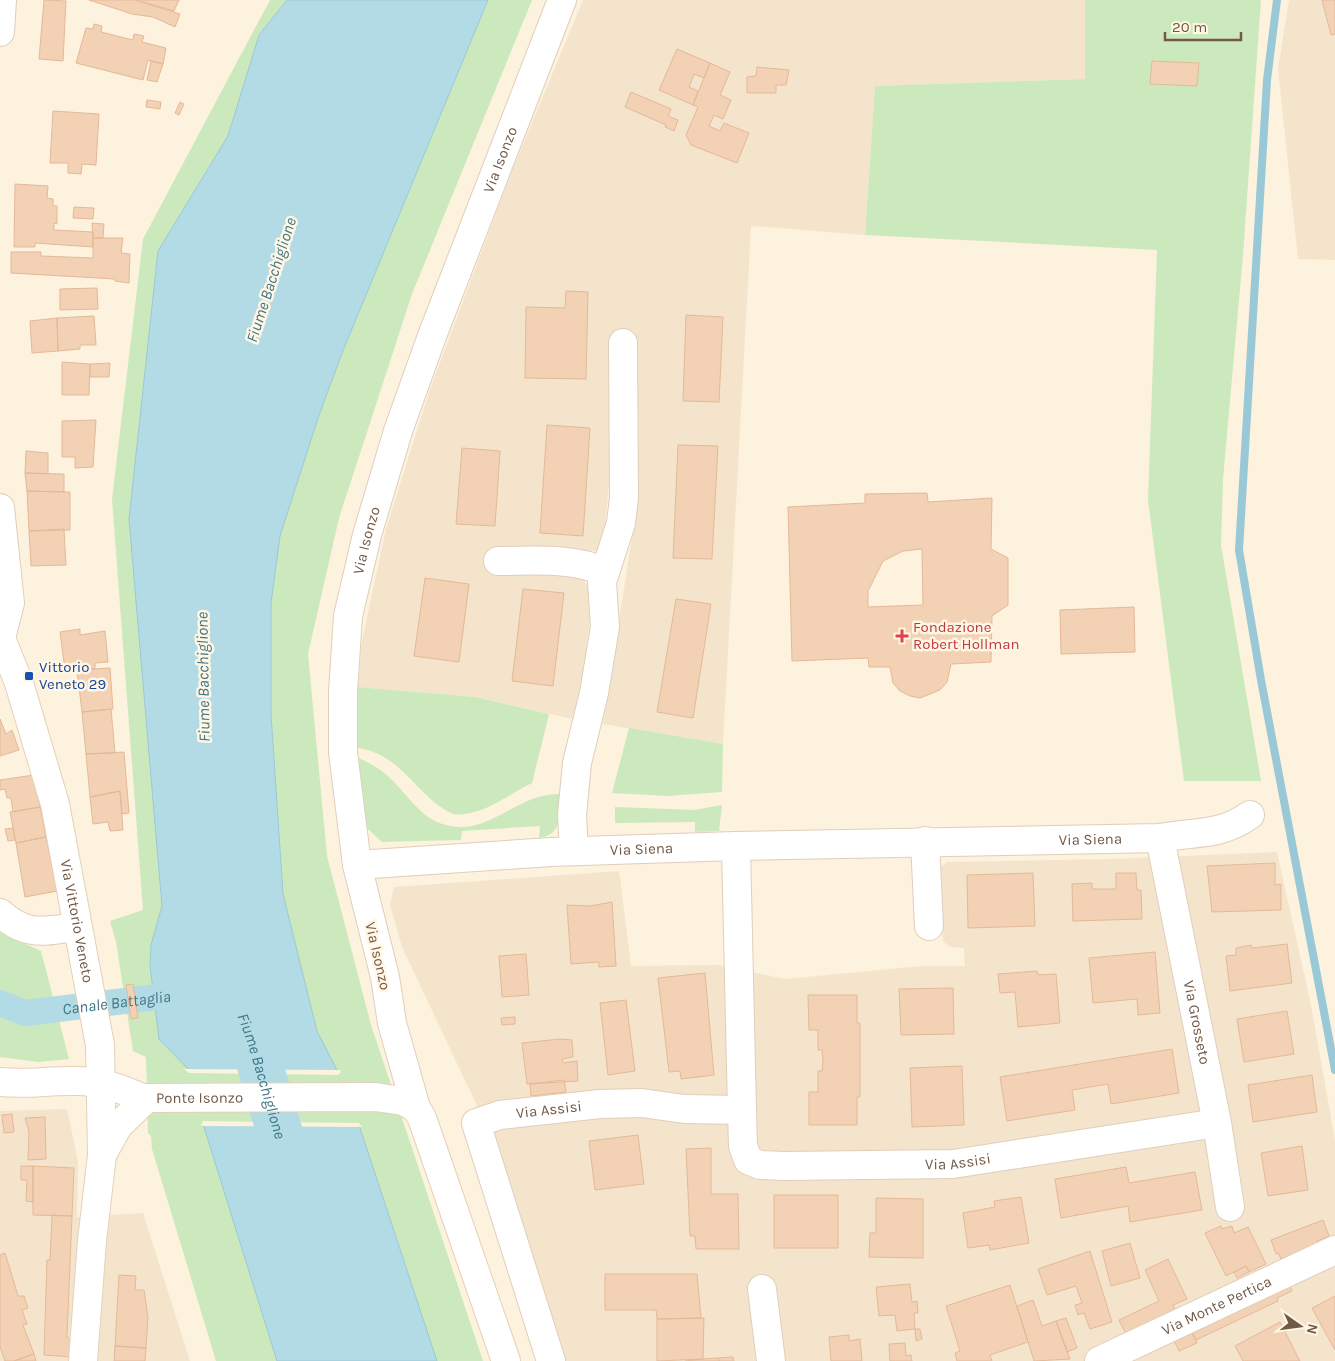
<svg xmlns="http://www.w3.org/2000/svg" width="1335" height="1361" font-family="Karla,sans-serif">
	<rect width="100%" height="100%" fill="#fcf2de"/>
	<path fill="#f4e4cc" d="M583 0H1085L1086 79 875 86 865 235 751 226 723 744 603 724 633 531V335H612V446L605 529 600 551 493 548 492 572 561 574 581 578 591 589 590 620 577 720 476 697 358 687 362 641 386 529 429 392 512 171Z
		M1289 0H1335V260L1298 259 1278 69Z
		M1277 852 1311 1005 1335 1140V1361H556L489 1131 402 947 390 905 394 887 619 871 631 966 718 965 785 979 922 966H965L964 948 949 947 943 941 939 868 947 862 1113 859Z
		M67 1109 78 1162 77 1217 143 1213 190 1361H0V1111Z"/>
	<path fill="#cce9bd" d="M270 0H532L412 294 339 518 308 654 327 856 371 1025 483 1361H216L152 1149 151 1136 148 1133 146 1057 133 1051 116 942 110 921 143 910 112 499 143 239Z
		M1085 0H1261L1243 255 1223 479 1221 545 1261 781H1184L1148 500 1157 250 865 235 875 86 1085 79Z
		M358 687 476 697 549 714 532 783C513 792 494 807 474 812 467 814 457 816 451 813 416 796 402 754 358 748Z
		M629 728 723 744 722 792 667 796 612 793Z
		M359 758C371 764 381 769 391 779 405 792 418 813 435 821 486 844 512 793 560 794 560 813 563 835 539 838L540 826 462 831 461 840 382 842 368 829 363 810Z
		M722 805 719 831 695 832V822L615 823V807L694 810Z
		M0 932 41 951 69 1059 38 1062 0 1057Z"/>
	<path fill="#b3dbe5" stroke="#99c9d7" d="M287 0H488L342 353 318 418 280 536 271 603V714L283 894 317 1031 338 1072 189 1070 159 1039 150 966 151 945 162 906 129 519 158 251 228 136 259 35Z
		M203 1124 359 1125 437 1361H277Z"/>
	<path fill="#fcf2de" d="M184 1069 340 1070 341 1072 338 1075 189 1073Z
		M203 1121 359 1123 362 1127 201 1126Z"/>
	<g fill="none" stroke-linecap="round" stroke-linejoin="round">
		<path stroke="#99c9d7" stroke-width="8" d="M1277 0 1267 80 1239 550 1261 680 1335 1070"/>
		<path stroke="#b3dbe5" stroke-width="26" id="s1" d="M0 1003 25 1013 191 993"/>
		<path stroke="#b3dbe5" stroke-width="46" id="s2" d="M242 1011 253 1041 295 1185"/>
	</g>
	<path fill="#f2d1b5" stroke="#e4b996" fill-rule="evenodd" d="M44 0 66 1 63 61 39 59Z
		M89 0H135L180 14 175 27 153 17 132 14Z
		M136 0H179L174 11Z
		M1322 0H1335V34L1331 35Z
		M94 24 102 26 101 32 133 40 134 34 144 36 142 42 166 48 163 64 148 60 143 80 76 63 86 28 93 29Z
		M677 49 710 63 704 78 694 74 689 87 698 91 693 105 659 90Z
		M151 61 163 64 157 82 147 80Z
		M1152 61 1199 63 1197 86 1150 84Z
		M710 63 730 72 720 95 731 100 723 119 714 115 709 126 720 131 724 123 749 133 737 163 691 145 686 135 698 107 693 105Z
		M757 67 789 70 786 85H776V93H747V77L756 76Z
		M631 92 671 109 668 116 678 120 674 131 665 127 666 125 625 107Z
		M147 100 161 102 160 109 146 107Z
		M180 102 184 104 179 115 175 113Z
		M53 111 99 114 96 165 82 164 81 174 68 173V163H50Z
		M15 184 48 186 47 198 53 199V206H57V224L54 223V230L93 232V247L35 243V247H14Z
		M74 207 94 208 93 219 73 218Z
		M92 223 104 224 103 238H93Z
		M93 238H123L121 253 130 254 129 283 115 281V279L11 273V252H41V256L93 258Z
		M97 288 98 309 60 310V289Z
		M566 291 588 292 586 379 525 378 526 307 565 308Z
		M686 315 723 317 719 402 683 401Z
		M94 316 96 345H80V349L58 351 57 318Z
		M57 318 58 351 32 353 30 321Z
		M62 362 90 364 89 395H62Z
		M110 363 109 377H90V364Z
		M96 420 93 467 75 468V457H62V421Z
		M547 425 590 428 583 536 540 533Z
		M678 445 718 446 712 559 673 558Z
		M462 448 500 451 495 526 456 524Z
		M26 451 48 453V474L25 473Z
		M25 473 64 474V492L27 491Z
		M27 491 70 492V530L29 531Z
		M927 493 928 502 992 498 991 549 1008 558V605L992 616 991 662 951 664 947 682 940 690 920 698 910 696 900 691 893 683 890 667H869L868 658 792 661 788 507 865 503V494ZM922 549 923 605 868 607V591L883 561 903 551Z
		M64 529 66 565 31 566 29 531Z
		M425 578 469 584 459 662 414 656Z
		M523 589 564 593 553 686 512 681Z
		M676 599 711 604 693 718 657 712Z
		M1134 607 1135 652 1061 654 1060 610Z
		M80 629V635L105 631 108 662 95 663V669L65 670 60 632Z
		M110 668 113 709 82 712 77 670Z
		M111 709 115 753 86 754 82 712Z
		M0 719 6 734 12 730 19 750 0 756Z
		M124 752 129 813 122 814 120 791 90 797 86 754Z
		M34 775 40 807 13 812 11 798H7L5 789 0 790V780Z
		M120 791 123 830 110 831 108 822 93 824 90 797Z
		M40 807 46 837 16 843 10 812Z
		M13 828 15 840 8 841 5 829Z
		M46 837 57 891 25 897 16 843Z
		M1275 863V885L1281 884V910L1212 912 1207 866Z
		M1033 873 1035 926 968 928 967 875Z
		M1116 873H1136L1137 890H1141L1142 919 1073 921 1072 884 1092 883V889H1116Z
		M612 902 616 966 599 967V962L571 964 567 905 590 906Z
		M1287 944 1292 983 1230 991 1226 956 1236 955V948L1251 945 1252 948Z
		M1155 952 1160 1013 1138 1015 1137 999 1093 1003 1089 958Z
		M526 954 529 995 502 997 499 956Z
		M1037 971 1038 975 1056 974 1060 1023 1018 1027 1015 992 1000 993 998 974Z
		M705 973 714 1075 681 1079 680 1071 669 1072 658 978Z
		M133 984 138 1018 131 1019 126 985Z
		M953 988 954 1034 901 1035 899 989Z
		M808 995H857V1023H860V1097H857V1125H809V1092H818V1071H822L823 1061 822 1050H818V1030H809Z
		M626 1000 635 1071 608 1075 600 1003Z
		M1287 1011 1294 1054 1244 1062 1237 1019Z
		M515 1017V1024L502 1025 501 1018Z
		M560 1039 572 1040 573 1057 562 1059 563 1063 577 1061 578 1081 527 1084 522 1043Z
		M1172 1049 1179 1093 1111 1104 1108 1084 1072 1090 1075 1110 1007 1121 1000 1077Z
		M962 1066 964 1125 912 1127 910 1068Z
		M1312 1075 1317 1112 1253 1122 1248 1085Z
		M564 1080 566 1092 531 1096 530 1084Z
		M12 1114 14 1132 4 1133 2 1115Z
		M45 1117 46 1159 28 1160 29 1132 25 1118Z
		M638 1135 644 1184 595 1190 589 1141Z
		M1302 1146 1308 1190 1268 1196 1261 1153Z
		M711 1148V1194H738L739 1249H696L695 1236H690L686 1149Z
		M21 1166H33V1202L26 1201 27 1180H21Z
		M33 1166 74 1168 72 1216 33 1215Z
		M1126 1167 1129 1183 1195 1172 1202 1210 1130 1222 1128 1206 1061 1218 1055 1179Z
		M774 1195H838V1248H774Z
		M1021 1197 1029 1243 990 1250 989 1245 968 1248 963 1213 995 1207 994 1201Z
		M876 1198 923 1199V1258L869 1257 870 1233H876Z
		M52 1215 72 1216 67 1337 72 1341V1357L44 1355 47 1260H50Z
		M1323 1220 1329 1236 1317 1241 1318 1246 1281 1259 1278 1253 1276 1254 1271 1240Z
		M1221 1226 1222 1229 1232 1226 1234 1233 1248 1227 1266 1264 1249 1272 1246 1266 1226 1276 1205 1233Z
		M1130 1243 1140 1278 1111 1286 1102 1251Z
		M1090 1251 1112 1322 1090 1329 1084 1313 1078 1315 1075 1305 1082 1303 1076 1286 1047 1295 1038 1269Z
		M5 1253 18 1296H24L28 1308 22 1310 27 1324 23 1325 34 1354 14 1361H5L0 1347V1255Z
		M1168 1259 1187 1299 1173 1305 1176 1312 1127 1336 1119 1320 1159 1301 1145 1270Z
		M1246 1266 1249 1272 1237 1278 1234 1272Z
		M605 1274H697L701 1318 657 1319 656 1310H605Z
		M119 1275 136 1276 135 1290H144L148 1318 146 1348 115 1346Z
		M1287 1279 1292 1291 1277 1298 1278 1301 1196 1340 1188 1324Z
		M910 1284 912 1302 917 1301 918 1313H914L915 1329 897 1331 895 1315 879 1316 876 1287Z
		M1010 1285 1028 1342 990 1355 992 1361H957L955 1353 960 1351 946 1306Z
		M1335 1296V1350L1312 1308Z
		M1033 1300 1042 1326 1056 1321 1070 1359 1034 1361 1017 1306Z
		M704 1318 703 1359 657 1361V1319Z
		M1066 1318 1077 1348 1067 1352 1056 1321Z
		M1280 1322 1300 1361H1243L1235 1346Z
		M915 1329H920L922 1339 916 1341Z
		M1190 1329 1197 1343 1179 1351 1172 1337Z
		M849 1335V1341L860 1339 862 1361H831L829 1337Z
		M905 1343 906 1356 911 1355 912 1361H890L889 1344Z
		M115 1346 146 1348 145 1361H114Z
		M34 1354 36 1361H14Z
		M733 1357 734 1361H719L718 1358Z
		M718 1358 719 1361H685L703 1359Z"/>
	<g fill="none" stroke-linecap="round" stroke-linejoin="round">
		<g stroke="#e0ceba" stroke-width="30">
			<g id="street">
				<path d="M0 32 2 0"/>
				<path d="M0 508 10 603 1 638"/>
				<path d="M498 561C533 561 572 557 605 572"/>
				<path id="s3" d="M1160 838 1217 1123 1230 1207"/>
				<path d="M925 841 929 926"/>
				<path id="s4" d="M736 846 742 1110 743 1146 748 1160 760 1165 784 1166 953 1164 1217 1123"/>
				<path d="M574 851 572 815 577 763 594 693 605 627 602 582 621 523 624 498 623 343"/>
				<path id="s5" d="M357 865 551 852 736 846 1160 838C1196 831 1218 837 1250 815"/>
				<path d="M0 913C27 937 44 931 77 927"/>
				<path id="s6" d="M416 1108 392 1023 385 977 357 865 343 752V692L348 616 367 535 398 431 432 336 562 0"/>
				<path d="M762 1289 771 1361"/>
				<path id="s7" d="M551 1361 476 1123 500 1115 600 1104 642 1103 684 1109 742 1110"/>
				<path id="s8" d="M1099 1361 1335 1250"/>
			</g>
		</g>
		<g stroke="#e5d0b8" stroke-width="30">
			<g id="secondary">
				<path id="s9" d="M0 636 19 683 55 804 100 1045 102 1155 92 1241 83 1361"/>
				<path d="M0 1082C26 1085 51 1080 77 1081 101 1081 123 1089 144 1099"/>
				<path id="s10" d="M102 1155 118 1126 147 1098 375 1097 403 1101 416 1108 422 1118 506 1361"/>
			</g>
		</g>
		<use href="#street" stroke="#fff" stroke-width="28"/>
		<use href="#secondary" stroke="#fff" stroke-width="28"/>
	</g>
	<path fill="#e0444e" stroke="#fff6e4" stroke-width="2" d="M899.5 628.5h5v5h5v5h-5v5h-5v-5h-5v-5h5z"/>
	<rect fill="#1a4fb4" stroke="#fff6e4" stroke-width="2" x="24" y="671" width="10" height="10" rx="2.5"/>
	<g text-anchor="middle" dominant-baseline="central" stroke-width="5" stroke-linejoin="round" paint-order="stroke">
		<g font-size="15" fill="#725946" stroke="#fff6e4">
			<text stroke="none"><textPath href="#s6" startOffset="982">Via Isonzo</textPath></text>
			<text stroke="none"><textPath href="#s6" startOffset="578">Via Isonzo</textPath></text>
			<text stroke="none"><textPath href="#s5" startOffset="734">Via Siena</textPath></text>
			<text stroke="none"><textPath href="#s5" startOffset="285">Via Siena</textPath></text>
			<text stroke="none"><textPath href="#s9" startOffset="296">Via Vittorio Veneto</textPath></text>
			<text transform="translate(378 956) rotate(77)">Via Isonzo</text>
			<text stroke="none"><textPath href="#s3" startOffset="188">Via Grosseto</textPath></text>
			<text stroke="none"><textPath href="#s10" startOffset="126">Ponte Isonzo</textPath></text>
			<text stroke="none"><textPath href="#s7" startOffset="324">Via Assisi</textPath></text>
			<text stroke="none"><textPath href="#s4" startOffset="526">Via Assisi</textPath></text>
			<text stroke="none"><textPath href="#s8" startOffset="130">Via Monte Pertica</textPath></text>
		</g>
		<g font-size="15" fill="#be3a42" stroke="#fff6e4" text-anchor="start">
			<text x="913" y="627">Fondazione<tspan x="913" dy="17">Robert Hollman</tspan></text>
		</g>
		<g font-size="15" fill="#164399" stroke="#fff6e4" text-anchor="start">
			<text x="39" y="667">Vittorio<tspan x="39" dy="17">Veneto 29</tspan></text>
		</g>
		<g font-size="16" font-style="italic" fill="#417686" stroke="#fff6e4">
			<text transform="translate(271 280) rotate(-72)">Fiume Bacchiglione</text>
			<text transform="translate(203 677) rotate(-91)">Fiume Bacchiglione</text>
			<text stroke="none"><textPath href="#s1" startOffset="119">Canale Battaglia</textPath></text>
			<text stroke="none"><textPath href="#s2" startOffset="68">Fiume Bacchiglione</textPath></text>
		</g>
	</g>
	<g transform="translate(1300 1326) rotate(104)" stroke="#fff6e4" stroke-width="4" paint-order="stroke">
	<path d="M0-4L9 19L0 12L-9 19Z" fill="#725946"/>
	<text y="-8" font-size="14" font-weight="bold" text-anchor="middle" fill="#725946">N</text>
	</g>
	<path d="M1165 32v8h76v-8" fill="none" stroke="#725946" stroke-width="2.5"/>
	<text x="1172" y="32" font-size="15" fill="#725946" stroke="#fff6e4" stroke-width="4" paint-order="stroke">20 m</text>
</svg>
